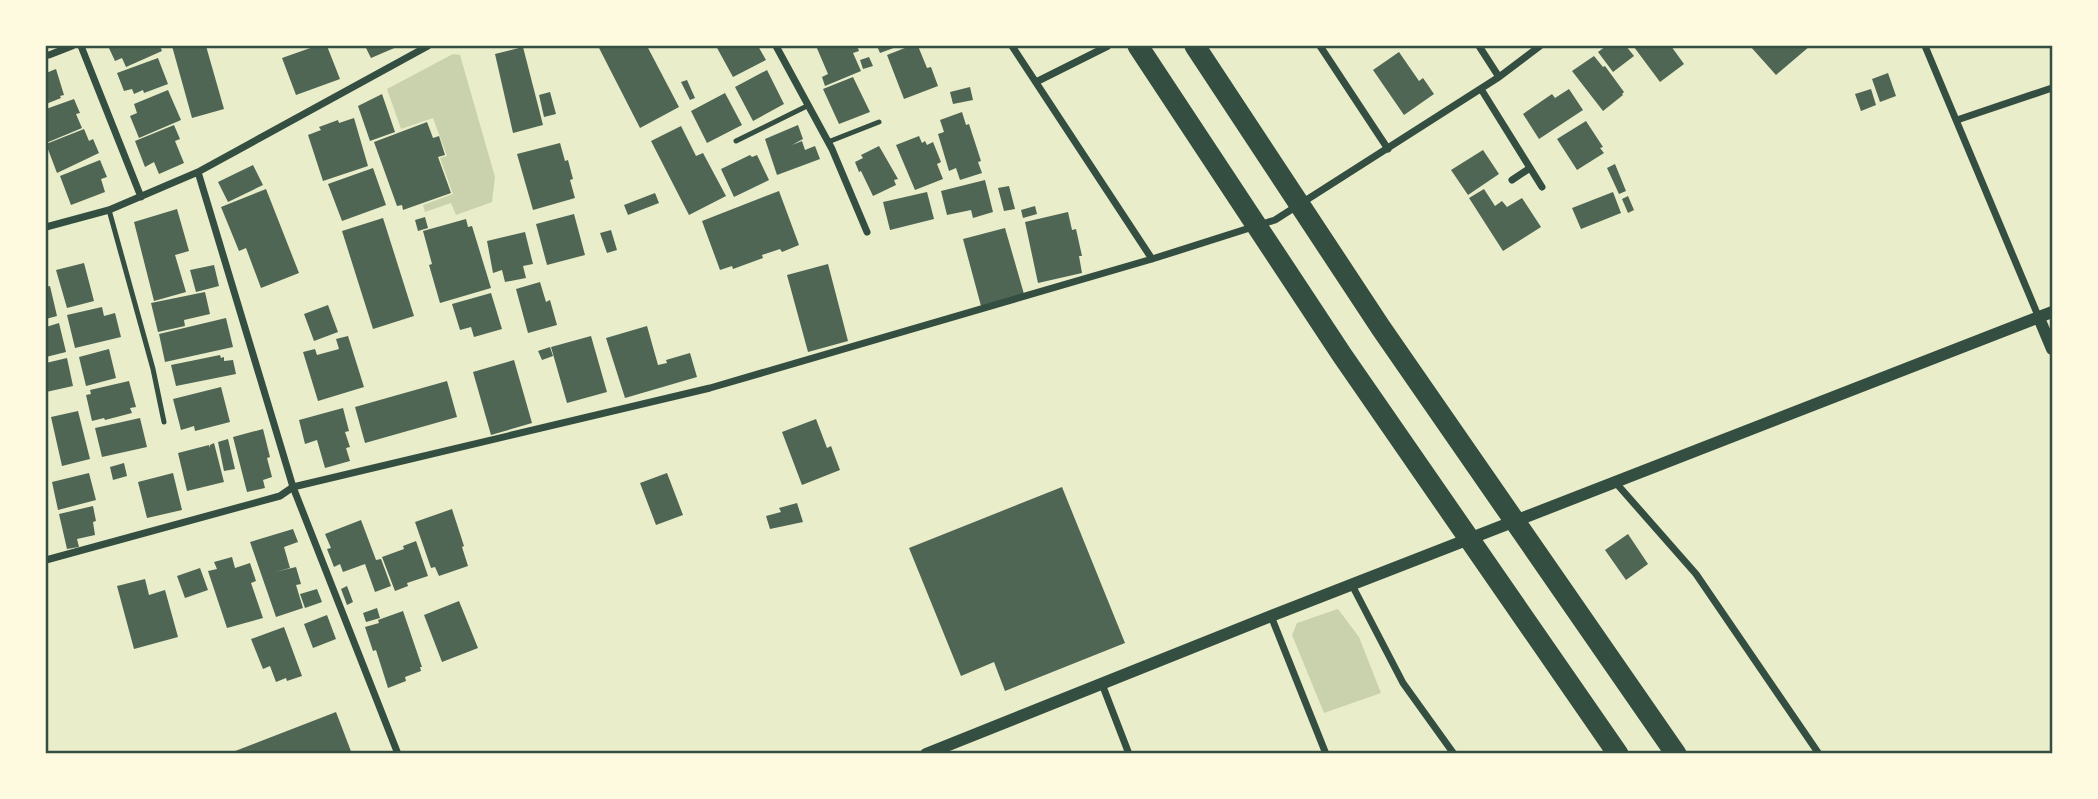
<svg xmlns="http://www.w3.org/2000/svg" width="2098" height="799" font-family="'Alegreya Sans',sans-serif">
	<rect width="100%" height="100%" fill="#e9edc9"/>
	<path fill="#cad2ad" d="M453 54 460 55 495 177 492 202 456 215 451 203 425 212 423 205 453 194 440 158 447 156 433 118 401 129 387 89Z
		M1338 609 1359 637 1381 693 1324 713 1292 635 1297 623Z"/>
	<path fill="#4f6655" d="M108 46H160L162 51 126 67 122 58 115 61Z
		M172 46H206L224 109 192 118Z
		M316 46H327L340 79 296 95 282 58Z
		M365 46H399L371 58Z
		M598 46H647L679 107 640 128Z
		M716 46H758L766 60 733 77Z
		M816 46H857L859 51 853 53 861 71 825 86 822 77 828 74Z
		M877 46H899L880 53Z
		M910 46H918L927 68 931 67 938 86 904 99 887 55Z
		M1606 46H1626L1634 56 1613 72 1598 52Z
		M1637 46H1671L1684 64 1660 82 1634 47Z
		M1750 46H1810L1776 75Z
		M523 47 543 125 513 133 495 54Z
		M1399 52 1419 81 1423 78 1434 94 1404 115 1373 70Z
		M1594 56 1603 67 1605 66 1624 92 1622 94 1623 95 1603 111 1572 71Z
		M869 57 873 66 863 69 860 60Z
		M158 58 168 84 144 93 143 90 134 94 132 89 124 91 117 73Z
		M56 69 64 95 60 96 61 98 46 104V73Z
		M767 70 784 104 753 121 735 87Z
		M1888 73 1896 96 1880 102 1872 79Z
		M853 77 870 112 839 124 823 89Z
		M687 80 695 98 690 100 681 82Z
		M970 87 973 100 953 104 950 92Z
		M1569 89 1583 110 1539 139 1523 114 1552 94 1555 98Z
		M1871 89 1876 105 1861 111 1855 94Z
		M168 90 181 120 139 138 130 116 137 113 134 104Z
		M550 92 556 114 544 117 539 95Z
		M725 93 742 125 707 143 691 111Z
		M382 94 395 132 370 141 358 106Z
		M74 99 80 113 76 114 82 128 46 143V109Z
		M962 112 966 125 969 124 981 161 978 162 982 173 960 180 956 168 949 171 938 134 944 132 940 120Z
		M354 118 368 166 323 181 308 135 321 130 319 127 338 120 339 123Z
		M1586 121 1603 147 1600 148 1604 153 1577 170 1557 139Z
		M427 122 433 138 439 136 445 155 438 157 451 193 403 210 402 205 397 206 374 142Z
		M174 125 180 139 175 141 184 163 159 174 154 162 145 167 135 141Z
		M798 125 803 139 792 145 802 141 805 150 815 146 820 159 777 175 765 139Z
		M681 126 696 156 703 153 726 196 689 215 651 141Z
		M84 129 89 141 93 139 99 153 57 173 46 144Z
		M919 136 922 143 925 141 927 145 933 142 941 162 937 164 943 179 915 190 896 145Z
		M560 143 565 161 568 160 573 179 570 180 575 198 533 210 517 154Z
		M879 146 898 179 894 180 896 185 873 196 861 171 859 172 855 162 863 158 861 155Z
		M1483 150 1499 174 1468 195 1451 170Z
		M750 155 752 157 757 155 769 180 734 197 721 169Z
		M100 160 107 177 101 179 105 192 71 205 60 176Z
		M1615 164 1626 191 1619 194 1607 168Z
		M253 165 263 185 228 202 218 182Z
		M373 168 386 205 342 221 328 184Z
		M985 180 993 212 973 218 971 210 947 215 941 191Z
		M1009 186 1015 209 1004 211 998 188Z
		M266 189 299 273 261 288 246 248 239 251 221 207Z
		M1484 189 1495 206 1502 201 1507 207 1522 198 1541 227 1503 251 1469 198Z
		M779 191 799 245 782 252 780 249 762 255 763 258 733 269 732 266 720 270 702 221Z
		M927 192 934 219 890 230 883 202Z
		M1613 192 1621 213 1581 229 1572 208Z
		M655 193 659 203 628 215 624 205Z
		M1628 196 1634 210 1628 213 1622 199Z
		M1035 206 1037 214 1023 218 1021 210Z
		M177 209 189 251 175 255 186 292 154 301 134 222Z
		M1068 212 1072 230 1076 229 1082 256H1079L1082 273 1038 283 1025 222Z
		M574 214 585 255 547 265 536 224Z
		M425 217 428 228 418 231 415 220Z
		M383 218 414 316 373 329 342 231Z
		M466 219 468 227 472 226 491 288 440 303 429 265 432 264 423 231Z
		M1005 228 1024 294 981 306 963 239Z
		M611 230 617 250 607 253 600 233Z
		M525 232 533 264 523 266 526 278 505 282 502 270 493 273 487 241Z
		M84 263 94 301 67 308 56 270Z
		M828 264 848 341 808 352 787 275Z
		M214 265 219 286 196 292 190 270Z
		M540 282 546 302 550 300 557 325 528 333 516 289Z
		M50 286 57 316 46 319V287Z
		M205 292 210 314 184 320 185 326 158 332 151 303Z
		M491 293 502 329 474 337 471 327 460 330 452 304Z
		M328 305 338 332 314 341 304 314Z
		M102 307 104 316 115 313 121 337 75 348 67 315Z
		M226 318 233 347 165 362 159 334Z
		M59 323 66 352 46 357V327Z
		M647 326 658 365 667 363 666 360 690 353 697 377 625 398 606 338Z
		M348 336 364 387 318 401 303 352 315 349 317 355 339 349 336 339Z
		M591 336 607 392 567 403 551 347Z
		M550 347 553 356 542 360 538 351Z
		M109 349 116 378 86 386 79 357Z
		M220 355 221 358 224 357V361L233 360 236 374 176 386 171 365Z
		M67 358 73 386 46 392V363Z
		M514 360 532 423 491 435 473 372Z
		M129 381 136 407 130 408 132 413 105 420 104 418 92 421 86 395 91 394 90 390Z
		M447 381 457 417 365 443 355 407Z
		M221 387 230 422 195 431 194 426 181 430 173 399Z
		M343 408 349 431 345 432 350 447 346 448 350 461 325 468 317 440 305 444 299 420Z
		M78 411 90 459 62 466 51 417Z
		M140 418 147 447 102 457 95 428Z
		M816 419 827 448 831 446 840 470 802 485 782 432Z
		M263 429 270 457 267 458 272 477 263 480 265 488 247 492 233 437Z
		M228 439 235 469 224 471 218 442Z
		M214 443 224 482 187 491 178 453 209 445 210 448V445Z
		M124 463 127 476 113 480 110 467Z
		M89 473 96 500 58 510 52 482Z
		M173 473 182 510 147 518 138 482Z
		M667 473 683 515 656 525 640 483Z
		M1062 487 1125 643 1005 691 994 662 961 676 909 548Z
		M797 503 803 522 770 529 766 516 781 512 779 508Z
		M93 506 96 521 93 522 95 535 77 539 79 547 67 549 59 514Z
		M452 509 464 546 462 547 468 566 439 576 435 567 431 568 415 522Z
		M361 520 376 560 381 559 391 586 375 592 365 564 343 572 340 564 334 567 327 549 331 548 325 534Z
		M293 529 298 542 284 547 290 568 275 572 296 567 301 584 296 585 303 608 276 617 250 542Z
		M1628 534 1648 564 1626 580 1605 550Z
		M416 541 428 576 407 583 408 586 395 591 382 557 404 549 403 546Z
		M232 557 235 568 250 563 256 581 251 583 263 618 227 628 208 571 217 569 214 562Z
		M200 568 208 590 185 598 177 576Z
		M145 579 149 595 165 590 178 637 134 649 117 586Z
		M347 586 353 602 347 605 341 589Z
		M317 589 322 602 305 608 300 594Z
		M459 601 478 648 442 662 424 615Z
		M377 608 380 618 366 622 363 613Z
		M403 611 422 667H420L421 671 405 677 406 681 388 688 376 650 373 651 365 627 379 623 378 620Z
		M327 615 336 639 313 648 304 624Z
		M284 627 302 676 287 681 286 678 276 682 270 666 263 669 251 639Z
		M336 712 352 754H230V753Z"/>
	<g fill="none" stroke-linecap="round" stroke-linejoin="round">
		<path stroke="#344e41" stroke-width="5" d="M736 141 809 105
			M828 142 879 122
			M109 210 153 369 164 422"/>
		<path stroke="#344e41" stroke-width="7" d="M81 46 141 197
			M776 46 832 149 867 232
			M1012 46 1152 259
			M1320 46 1388 149
			M1479 46 1499 77
			M1925 46 2039 318
			M49 55 72 46
			M1036 82 1108 46
			M1481 89 1542 187
			M1957 120 2052 88
			M198 172 293 487 398 754
			M1512 180 1530 168
			M46 227 109 210 198 172 428 46
			M1616 483 1696 574 1819 754
			M46 560 280 496 293 487 710 388 1152 259 1275 220 1499 77 1540 46
			M1352 585 1403 683 1454 754
			M1271 616 1326 754
			M1102 684 1129 754"/>
		<path stroke="#344e41" stroke-width="12" d="M2039 318 2052 349
			M926 754 1271 616 2052 312"/>
		<path stroke="#344e41" stroke-width="21" d="M1138 46 1342 355 1618 754
			M1195 46 1381 328 1676 754"/>
	</g>
	<rect width="2098" height="799" fill="none" stroke="#fefae0" stroke-width="94"/>
	<rect x="47" y="47" width="2004" height="705" fill="none" stroke="#344e41" stroke-width="2.5"/>
</svg>
